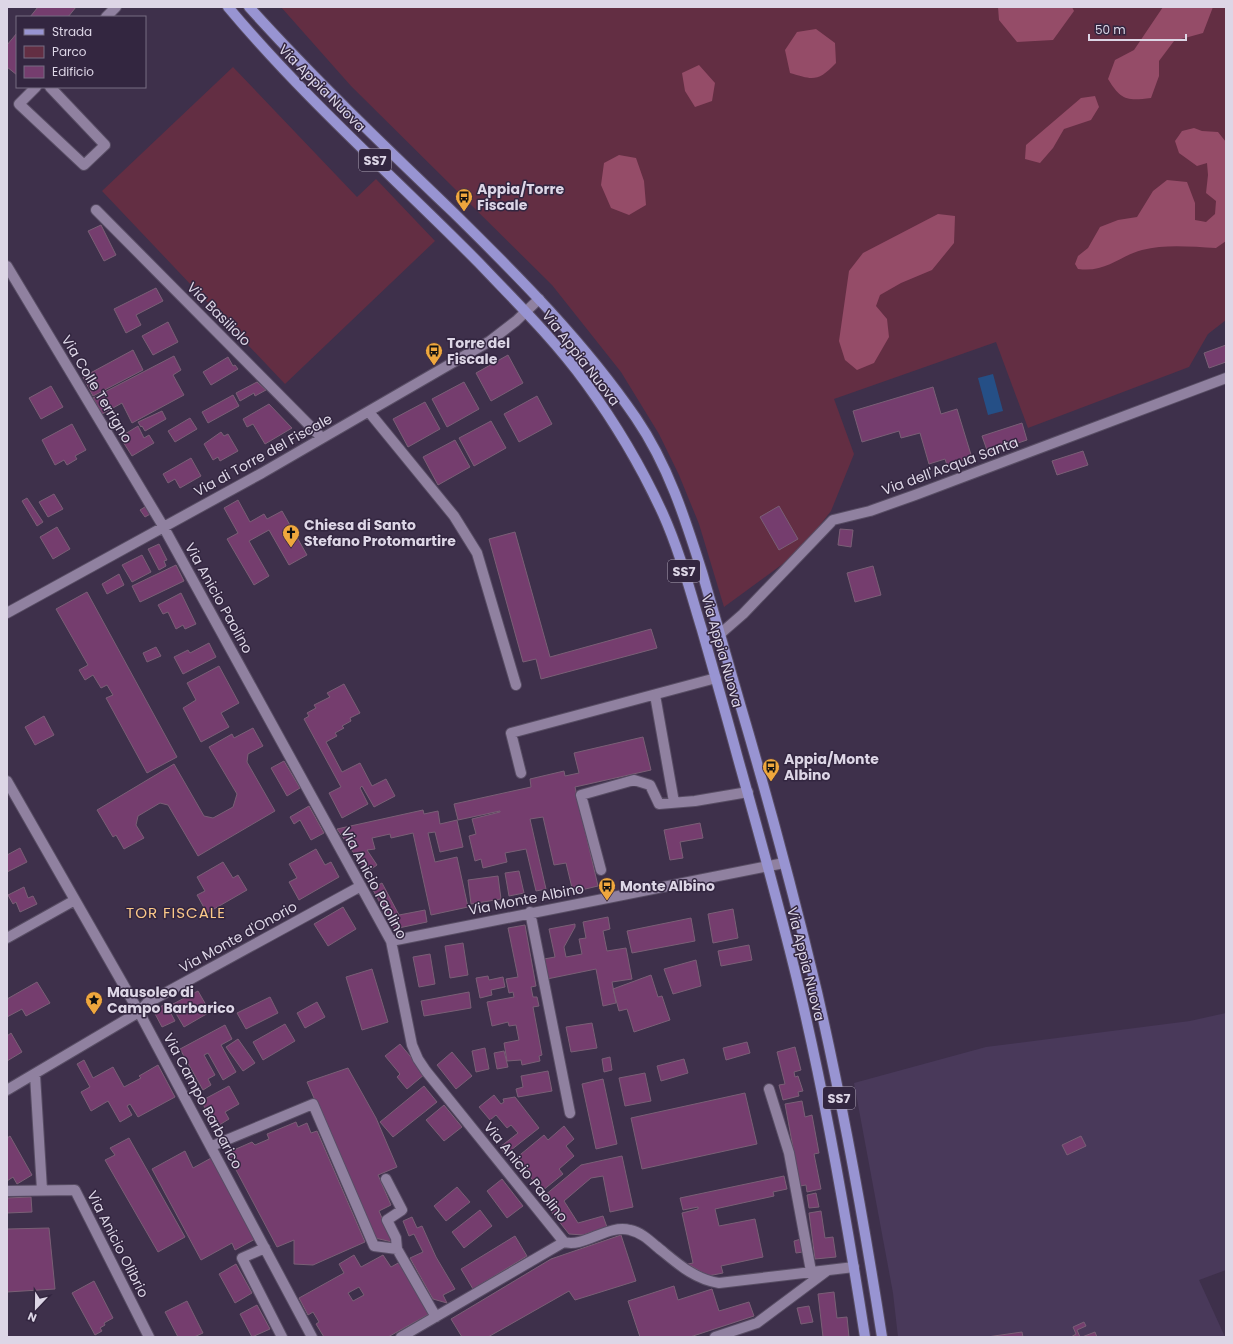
<svg xmlns="http://www.w3.org/2000/svg" width="1233" height="1344" font-family="Poppins,sans-serif">
	<rect width="100%" height="100%" fill="#3e304b"/>
	<path fill="#49395a" d="M1226 1013V1270L1199 1280 1225 1337H898L893 1293 854 1083 986 1047 1190 1021Z"/>
	<path fill="#632e43" d="M281 7H1226V320L1208 334 1189 367 1028 428 996 342 834 399 854 454 831 511 799 552 724 607 699 524 679 475 659 434 621 372 552 285 351 86Z
		M233 67 357 197 376 179 435 241 285 384 102 191Z"/>
	<path fill="#954c68" d="M998 7H1072L1074 11 1053 40 1017 42 999 20Z
		M1163 7H1213L1203 33 1174 41 1159 61V76L1151 98C1126 101 1121 100 1108 79L1115 60 1134 50Z
		M816 29 835 43 836 63C818 82 813 80 790 73L785 50 797 32Z
		M699 65 715 83 712 101 695 107 685 91 682 73Z
		M1095 96 1099 107 1091 120 1064 129 1053 148 1040 163 1025 159 1026 145 1081 98Z
		M1194 128 1202 131 1218 132 1226 142V241L1216 248C1192 247 1166 244 1142 250 1119 256 1106 273 1078 269L1075 264 1078 256 1088 248 1100 227 1118 220 1137 217 1153 191 1167 180 1187 182 1195 203V220L1206 222 1215 214 1216 201 1206 193 1208 175 1207 163 1197 166 1179 153 1175 141 1182 131Z
		M619 155 636 158 644 181 646 205 629 215 611 208 601 185 604 163Z
		M938 214 955 216 954 243 932 270 901 283 880 295 876 306 887 319 889 337 874 363 857 370 845 360 839 341 849 271 863 253Z"/>
	<path fill="#254f86" d="M993 374 1003 411 988 415 978 378Z"/>
	<path fill="#753d6e" stroke="#7a5f76" fill-rule="evenodd" d="M38 7H76L68 17H30Z
		M17 33V75L7 67V45Z
		M101 225 116 255 104 261 88 231Z
		M156 288 163 301 136 315 141 325 126 333 114 309Z
		M168 322 178 342 153 355 142 336Z
		M1226 345V362L1209 368 1204 353Z
		M133 350 143 370 93 396 83 377Z
		M508 355 523 383 491 401 476 373Z
		M174 356 181 370 173 375 184 395 132 423 122 403 102 414 93 398Z
		M228 357 233 366 235 365 238 369 211 385 203 372Z
		M257 382 266 390 255 396 254 393 240 401 236 393Z
		M464 382 479 409 447 427 432 399Z
		M51 386 63 407 41 419 29 398Z
		M933 387 941 414 957 409 972 458 947 465 945 459 929 464 920 433 901 438 899 431 862 442 853 411Z
		M233 395 239 406 208 423 202 412Z
		M537 396 552 424 519 442 504 414Z
		M425 402 440 429 408 447 393 419Z
		M269 404 292 428 265 444 253 424 247 427 243 419Z
		M162 411 166 419 145 431 142 426 141 427 138 422Z
		M190 418 197 429 175 442 168 431Z
		M491 421 506 448 474 466 459 438Z
		M1022 423 1027 440 988 453 982 436Z
		M72 424 86 450 75 456 77 459 67 465 64 460 55 465 42 440Z
		M138 426 144 438 149 435 154 443 132 456 120 437Z
		M221 432 224 436 228 434 238 451 220 461 218 457 213 460 204 444Z
		M455 440 470 467 438 485 423 457Z
		M1083 451 1088 465 1057 475 1052 461Z
		M191 458 201 476 180 488 175 479 168 483 163 474Z
		M54 494 63 509 48 517 39 502Z
		M27 498 43 522 37 526 22 501Z
		M238 500 250 522 264 514 267 519 282 511 307 555 289 565 269 530 249 541 269 576 254 585 227 539 238 533 224 508Z
		M148 505 152 513 145 517 140 510Z
		M779 506 798 539 779 550 760 517Z
		M57 527 70 549 53 559 40 537Z
		M840 529 853 530 851 547 838 545Z
		M515 532 550 657 651 629 657 648 541 679 536 659 523 662 489 539Z
		M159 544 167 560 164 561 166 566 159 570 148 549Z
		M142 555 151 572 132 582 122 565Z
		M176 565 184 581 140 602 132 586Z
		M873 566 881 595 855 602 847 573Z
		M119 574 124 585 107 594 102 584Z
		M87 592 177 757 147 773 106 698 113 695 107 685 101 688 93 675 85 680 79 670 88 665 56 609Z
		M181 593 196 624 185 629 183 625 176 629 168 612 163 614 158 605Z
		M209 643 216 657 183 674 174 657 188 650 190 653Z
		M156 647 161 656 147 662 143 653Z
		M219 666 239 703 221 713 229 727 201 742 183 708 196 700 187 683Z
		M344 684 360 713 350 718 351 721 342 726 344 728 335 733 337 736 326 742 342 772 360 763 372 786 386 779 395 796 374 807 362 786 360 788 368 804 342 818 329 793 341 787 304 719 309 716 307 713 316 708 314 705 330 697 327 693Z
		M44 716 54 735 35 745 25 727Z
		M253 728 263 746 248 754 247 762 275 811 198 856 168 805 160 803 138 816 136 825 144 838 124 849 116 835 113 837 97 810 174 764 204 816 213 818 233 807 237 794 209 747 232 734 234 738Z
		M643 737 651 770 575 787 598 886 573 892 566 863 554 865 543 817 530 819 546 889 536 891 526 849 505 853 507 862 483 868 481 859 475 861 469 836 476 834 472 819 500 812V811L458 820 454 804 531 787 530 779 564 771 565 776 579 773 574 753Z
		M284 761 300 788 287 796 271 768Z
		M309 806 324 833 311 840 300 820 294 824 290 817Z
		M423 810 424 814 438 811 440 824 457 820 463 847 440 852 435 832 428 833 435 862 457 857 468 907 431 915 413 833 391 838 390 834 372 838 375 849 367 850 377 865 367 872 337 829Z
		M700 823 703 838 680 842 683 858 670 860 664 830Z
		M20 848 27 862 7 872V855Z
		M316 849 325 865 331 862 339 877 299 900 289 882 297 878 289 864Z
		M223 862 233 878 238 875 247 890 207 913 197 895 205 891 197 877Z
		M519 871 524 893 509 896 505 873Z
		M498 876 501 899 471 904 468 880Z
		M382 883 399 915 425 910 427 922 394 929 372 888Z
		M24 887 28 898 33 896 37 904 20 912 16 902 13 904 8 895Z
		M343 907 356 929 328 946 314 924Z
		M733 909 738 938 713 943 708 914Z
		M608 917 610 929 603 931 607 951 626 948 632 979 612 982 616 1003 603 1006 596 969 547 979 544 959 555 957 549 929 575 924V927L564 947 566 957 582 954 579 939 586 938 583 922Z
		M691 918 695 941 632 953 627 931Z
		M525 925 536 986 531 987 533 997H537L539 1006 533 1007 542 1055 539 1056 540 1061 522 1065 521 1060 507 1061 504 1043 519 1040 516 1025 509 1026 508 1022 492 1026 487 1002 514 997 513 992 509 993 506 979 518 977 508 928Z
		M463 943 468 975 450 978 445 946Z
		M749 945 752 960 721 966 718 951Z
		M430 954 435 984 419 987 413 957Z
		M696 960 701 986 673 994 664 969Z
		M372 969 388 1022 362 1030 346 977Z
		M651 975 658 997 662 996 670 1020 634 1032 627 1009 619 1011 613 989Z
		M488 976 489 980 503 977 505 987 491 990 492 995 480 998 476 978Z
		M37 982 50 1003 26 1016 22 1009 7 1017V999Z
		M198 991 210 1012 184 1027 171 1005Z
		M469 992 471 1008 424 1016 421 1001Z
		M270 997 278 1013 246 1029 237 1013Z
		M317 1002 325 1017 305 1028 297 1013Z
		M166 1004 175 1021 162 1027 153 1010Z
		M592 1023 597 1048 571 1052 566 1027Z
		M285 1024 295 1041 263 1060 253 1042Z
		M225 1025 232 1039 221 1045 236 1072 223 1080 208 1053 204 1055 215 1075 208 1079 211 1085 203 1090 180 1049Z
		M11 1033 22 1052 7 1061V1036Z
		M238 1039 255 1063 243 1071 226 1047Z
		M747 1042 750 1053 726 1060 723 1048Z
		M400 1044 425 1074 407 1089 397 1077 400 1074 385 1056Z
		M795 1047 801 1070 794 1072 795 1077 798 1076 803 1091 798 1092 799 1096 783 1100 779 1085 785 1084 777 1052Z
		M485 1048 489 1069 476 1072 472 1051Z
		M504 1051 508 1067 497 1069 494 1053Z
		M452 1052 472 1076 456 1089 437 1065Z
		M610 1057 612 1070 604 1072 602 1059Z
		M684 1059 688 1073 661 1081 657 1066Z
		M84 1060 93 1078 113 1067 124 1087 141 1078 139 1076 158 1065 175 1097 138 1117 130 1104 127 1106 132 1115 120 1122 108 1101 91 1111 81 1092 90 1087 77 1064Z
		M348 1068 376 1118 397 1167 378 1175 391 1205 379 1211 392 1242 375 1238 307 1082Z
		M548 1071 552 1091 518 1097 516 1089 523 1087 521 1076Z
		M645 1073 651 1101 625 1106 619 1078Z
		M603 1079 617 1144 596 1149 582 1084Z
		M229 1086 239 1104 225 1112 229 1119 216 1127 201 1101Z
		M424 1086 437 1102 393 1137 380 1122Z
		M745 1093 757 1144 642 1169 631 1118Z
		M494 1095 501 1104 504 1102 503 1099 515 1097 539 1128 506 1154 500 1147 518 1133 511 1125 507 1128 496 1115 490 1120 479 1107Z
		M802 1101 805 1117 812 1115 819 1153 814 1154 821 1189 807 1192 806 1185 800 1186 785 1104Z
		M444 1105 462 1127 444 1141 426 1120Z
		M296 1122 298 1127 307 1123 311 1133 317 1131 365 1242 313 1265 294 1264V1240L277 1247 227 1153 252 1142 255 1145 269 1139 267 1134Z
		M564 1126 574 1139 566 1146 574 1156 559 1169 563 1174 542 1191 515 1159 544 1135 548 1140Z
		M10 1136 32 1175 17 1184 13 1177 7 1181V1138Z
		M1081 1136 1086 1146 1067 1155 1062 1145Z
		M129 1138 185 1237 158 1252 105 1160 115 1155 110 1148Z
		M185 1151 193 1168 213 1157 257 1238 235 1250 232 1243 201 1260 152 1169Z
		M622 1156 633 1207 610 1212 603 1176 591 1178 564 1201 578 1223 603 1216 607 1227 583 1235 569 1234 550 1210 553 1207 544 1196 581 1165Z
		M784 1176 787 1189 773 1192 774 1196 715 1209 719 1226 755 1219 763 1257 721 1266 723 1273 708 1276 688 1264 693 1263 682 1213 698 1209V1207L683 1210 680 1198Z
		M502 1179 523 1206 507 1218 487 1191Z
		M457 1187 470 1202 446 1221 434 1206Z
		M816 1193 819 1207 809 1208 807 1195Z
		M31 1197 32 1212 7 1213V1198Z
		M480 1210 492 1226 464 1248 452 1232Z
		M821 1211 825 1238 833 1237 836 1257 815 1259 809 1213Z
		M412 1217 417 1228 422 1226 436 1257 455 1289 443 1295 447 1303 433 1299 410 1258 423 1252 414 1234 409 1236 403 1221Z
		M49 1228 55 1289 7 1292V1229Z
		M621 1235 636 1281 575 1300 569 1291 488 1337H462L451 1319 551 1259Z
		M515 1236 527 1256 473 1289 461 1269Z
		M801 1239 803 1252 796 1253 794 1241Z
		M354 1255 361 1267 383 1255 391 1267 400 1262 429 1314 388 1337H324L316 1324 319 1322 313 1312 308 1315 299 1298 344 1273 339 1264ZM359 1287 364 1295 353 1301 348 1293Z
		M236 1264 252 1293 235 1303 219 1274Z
		M94 1281 113 1318 104 1323 105 1325 100 1328 102 1331 95 1335 72 1293Z
		M674 1286 678 1300 712 1289 719 1311 749 1302 754 1316 690 1337H640L628 1301Z
		M834 1292 837 1318 847 1317 849 1337H823L818 1294Z
		M187 1301 203 1333 194 1337H178L165 1312Z
		M257 1305 270 1329 252 1337 240 1314Z
		M809 1306 813 1322 801 1324 797 1308Z
		M1084 1322 1086 1326 1077 1330 1080 1337H1071L1076 1334 1073 1327Z
		M1022 1332 1023 1337H987Z
		M1095 1332 1097 1337H1082Z"/>
	<g fill="none" stroke-linecap="round" stroke-linejoin="round">
		<g stroke="#584d64" stroke-width="12">
			<path id="minor" d="M106 17 116 7
				M36 87 19 104 84 165 105 145 50 87
				M96 210 322 438
				M7 266 163 526 391 941 412 1045 418 1059 426 1071 564 1242C584 1248 608 1224 630 1230 640 1232 648 1239 656 1246 676 1262 693 1279 719 1283L854 1267
				M369 412 454 516 477 553 516 685
				M7 613 262 473 490 341 516 321 539 299
				M720 634 743 614 833 520 870 511 915 495 1226 378
				M655 695 674 802
				M521 773 511 733 716 678
				M7 781 139 1012 312 1337
				M601 870 581 795 634 780 650 785 659 804 695 801 748 792
				M530 912 570 1113
				M7 938 75 900
				M391 941 784 863
				M35 1075 42 1190
				M769 1089 789 1153 811 1271
				M7 1090 139 1012 147 1003 361 886
				M212 1146 313 1104 374 1246 397 1249 436 1317
				M386 1179 402 1210 387 1220 396 1238 397 1249
				M7 1191 75 1190 149 1337
				M265 1248 242 1258 282 1337
				M401 1337 564 1242
				M715 1337 757 1323 828 1270"/>
		</g>
		<g stroke="#584d64" stroke-width="12">
			<path id="major" d="M228 7C305 99 395 178 479 263 516 302 554 339 586 383 616 424 642 468 663 514 680 552 690 591 702 630 714 672 726 714 737 755 759 834 781 912 800 992 827 1106 847 1222 865 1337
				M249 7C314 79 384 146 454 213 519 277 584 342 636 418 668 465 685 518 702 572 715 616 727 660 740 704 768 799 794 895 817 992 843 1106 864 1222 882 1337"/>
		</g>
		<use href="#minor" stroke="#9081a0" stroke-width="10"/>
		<use href="#major" stroke="#9894d2" stroke-width="10"/>
	</g>
	<defs>
		<g id="bus-pin" transform="scale(0.9)"><path d="M0 17L-7.5 6A9.5 9.5 0 1 1 7.5 6Z" fill="#efa73d" stroke="#332640"/><path d="M-5-6H5V4H4V6H2V4H-2V6H-4V4H-5ZM-3.5-4V0h7V-4ZM-3.5 1.2v1.5H-2V1.2ZM2 1.2v1.5H3.5V1.2Z" fill="#111"/></g>
		<g id="church-pin" transform="scale(0.9)"><path d="M0 17L-7.5 6A9.5 9.5 0 1 1 7.5 6Z" fill="#efa73d" stroke="#332640"/><path d="M-1.2-6h2.4v3.5h3.3v2.4h-3.3V6h-2.4V-.1h-3.3v-2.4h3.3Z" fill="#111"/></g>
		<g id="sight-pin" transform="scale(0.9)"><path d="M0 17L-7.5 6A9.5 9.5 0 1 1 7.5 6Z" fill="#efa73d" stroke="#332640"/><path d="M0-6L1.8-2.2L6-1.7L2.9 1.2L3.7 5.4L0 3.3L-3.7 5.4L-2.9 1.2L-6-1.7L-1.8-2.2Z" fill="#111"/></g>
	</defs>
	<g fill-rule="evenodd">
		<use href="#bus-pin" x="464" y="197"/>
		<use href="#bus-pin" x="434" y="351"/>
		<use href="#church-pin" x="291" y="533"/>
		<use href="#bus-pin" x="771" y="767"/>
		<use href="#bus-pin" x="607" y="886"/>
		<use href="#sight-pin" x="94" y="1000"/>
	</g>
	<g text-anchor="middle" dominant-baseline="central" stroke-width="3" stroke-linejoin="round" paint-order="stroke">
		<g fill="#332640" stroke="#aaa1b4" stroke-width="1">
			<rect x="359" y="149" width="32" height="22" rx="3"/>
			<rect x="668" y="560" width="32" height="22" rx="3"/>
			<rect x="823" y="1087" width="32" height="22" rx="3"/>
		</g>
		<g font-size="13" font-weight="bold" fill="#ddd6e6">
			<text x="375" y="160">SS7</text>
			<text x="684" y="571">SS7</text>
			<text x="839" y="1098">SS7</text>
		</g>
		<g font-size="14" fill="#ddd6e6" stroke="#332640">
			<text transform="translate(322 88) rotate(45)">Via Appia Nuova</text>
			<text transform="translate(219 314) rotate(45)">Via Basiliolo</text>
			<text transform="translate(581 358) rotate(52)">Via Appia Nuova</text>
			<text transform="translate(97 389) rotate(59)">Via Colle Terrigno</text>
			<text transform="translate(263 455) rotate(-29)">Via di Torre del Fiscale</text>
			<text transform="translate(950 466) rotate(-20)">Via dell'Acqua Santa</text>
			<text transform="translate(219 598) rotate(61)">Via Anicio Paolino</text>
			<text transform="translate(722 651) rotate(74)">Via Appia Nuova</text>
			<text transform="translate(374 883) rotate(62)">Via Anicio Paolino</text>
			<text transform="translate(526 899) rotate(-11)">Via Monte Albino</text>
			<text transform="translate(238 937) rotate(-29)">Via Monte d'Onorio</text>
			<text transform="translate(806 964) rotate(76)">Via Appia Nuova</text>
			<text transform="translate(203 1101) rotate(62)">Via Campo Barbarico</text>
			<text transform="translate(526 1172) rotate(51)">Via Anicio Paolino</text>
			<text transform="translate(118 1244) rotate(63)">Via Anicio Olibrio</text>
		</g>
		<g font-size="14" font-weight="bold" fill="#ddd6e6" stroke="#332640" text-anchor="start">
			<text x="477" y="189">Appia/Torre<tspan x="477" dy="16">Fiscale</tspan></text>
			<text x="447" y="343">Torre del<tspan x="447" dy="16">Fiscale</tspan></text>
			<text x="304" y="525">Chiesa di Santo<tspan x="304" dy="16">Stefano Protomartire</tspan></text>
			<text x="784" y="759">Appia/Monte<tspan x="784" dy="16">Albino</tspan></text>
			<text x="620" y="886">Monte Albino</text>
			<text x="107" y="992">Mausoleo di<tspan x="107" dy="16">Campo Barbarico</tspan></text>
		</g>
		<g font-size="15" letter-spacing="1" fill="#fcc989" stroke="#332640">
			<text x="176" y="912">TOR FISCALE</text>
		</g>
	</g>
	<rect width="1233" height="1344" fill="none" stroke="#ddd6e6" stroke-width="16"/>
	<rect x="16" y="16" width="130" height="72" fill="#332640" stroke="#776c82"/>
	<rect x="24" y="29" width="20" height="6" fill="#9894d2" stroke="#776c82"/>
	<text x="52" y="36" font-size="12" fill="#ddd6e6">Strada</text>
	<rect x="24" y="46" width="20" height="12" fill="#632e43" stroke="#776c82"/>
	<text x="52" y="56" font-size="12" fill="#ddd6e6">Parco</text>
	<rect x="24" y="66" width="20" height="12" fill="#753d6e" stroke="#776c82"/>
	<text x="52" y="76" font-size="12" fill="#ddd6e6">Edificio</text>
	<g transform="translate(36 1308) rotate(202)" stroke="#332640" stroke-width="3" paint-order="stroke">
	<path d="M0-3L7 15L0 10L-7 15Z" fill="#ddd6e6"/>
	<text y="-6" font-size="11" font-weight="bold" text-anchor="middle" fill="#ddd6e6">N</text>
	</g>
	<path d="M1089 34v6h97v-6" fill="none" stroke="#ddd6e6" stroke-width="2"/>
	<text x="1095" y="34" font-size="12" fill="#ddd6e6" stroke="#332640" stroke-width="3" paint-order="stroke">50 m</text>
</svg>
